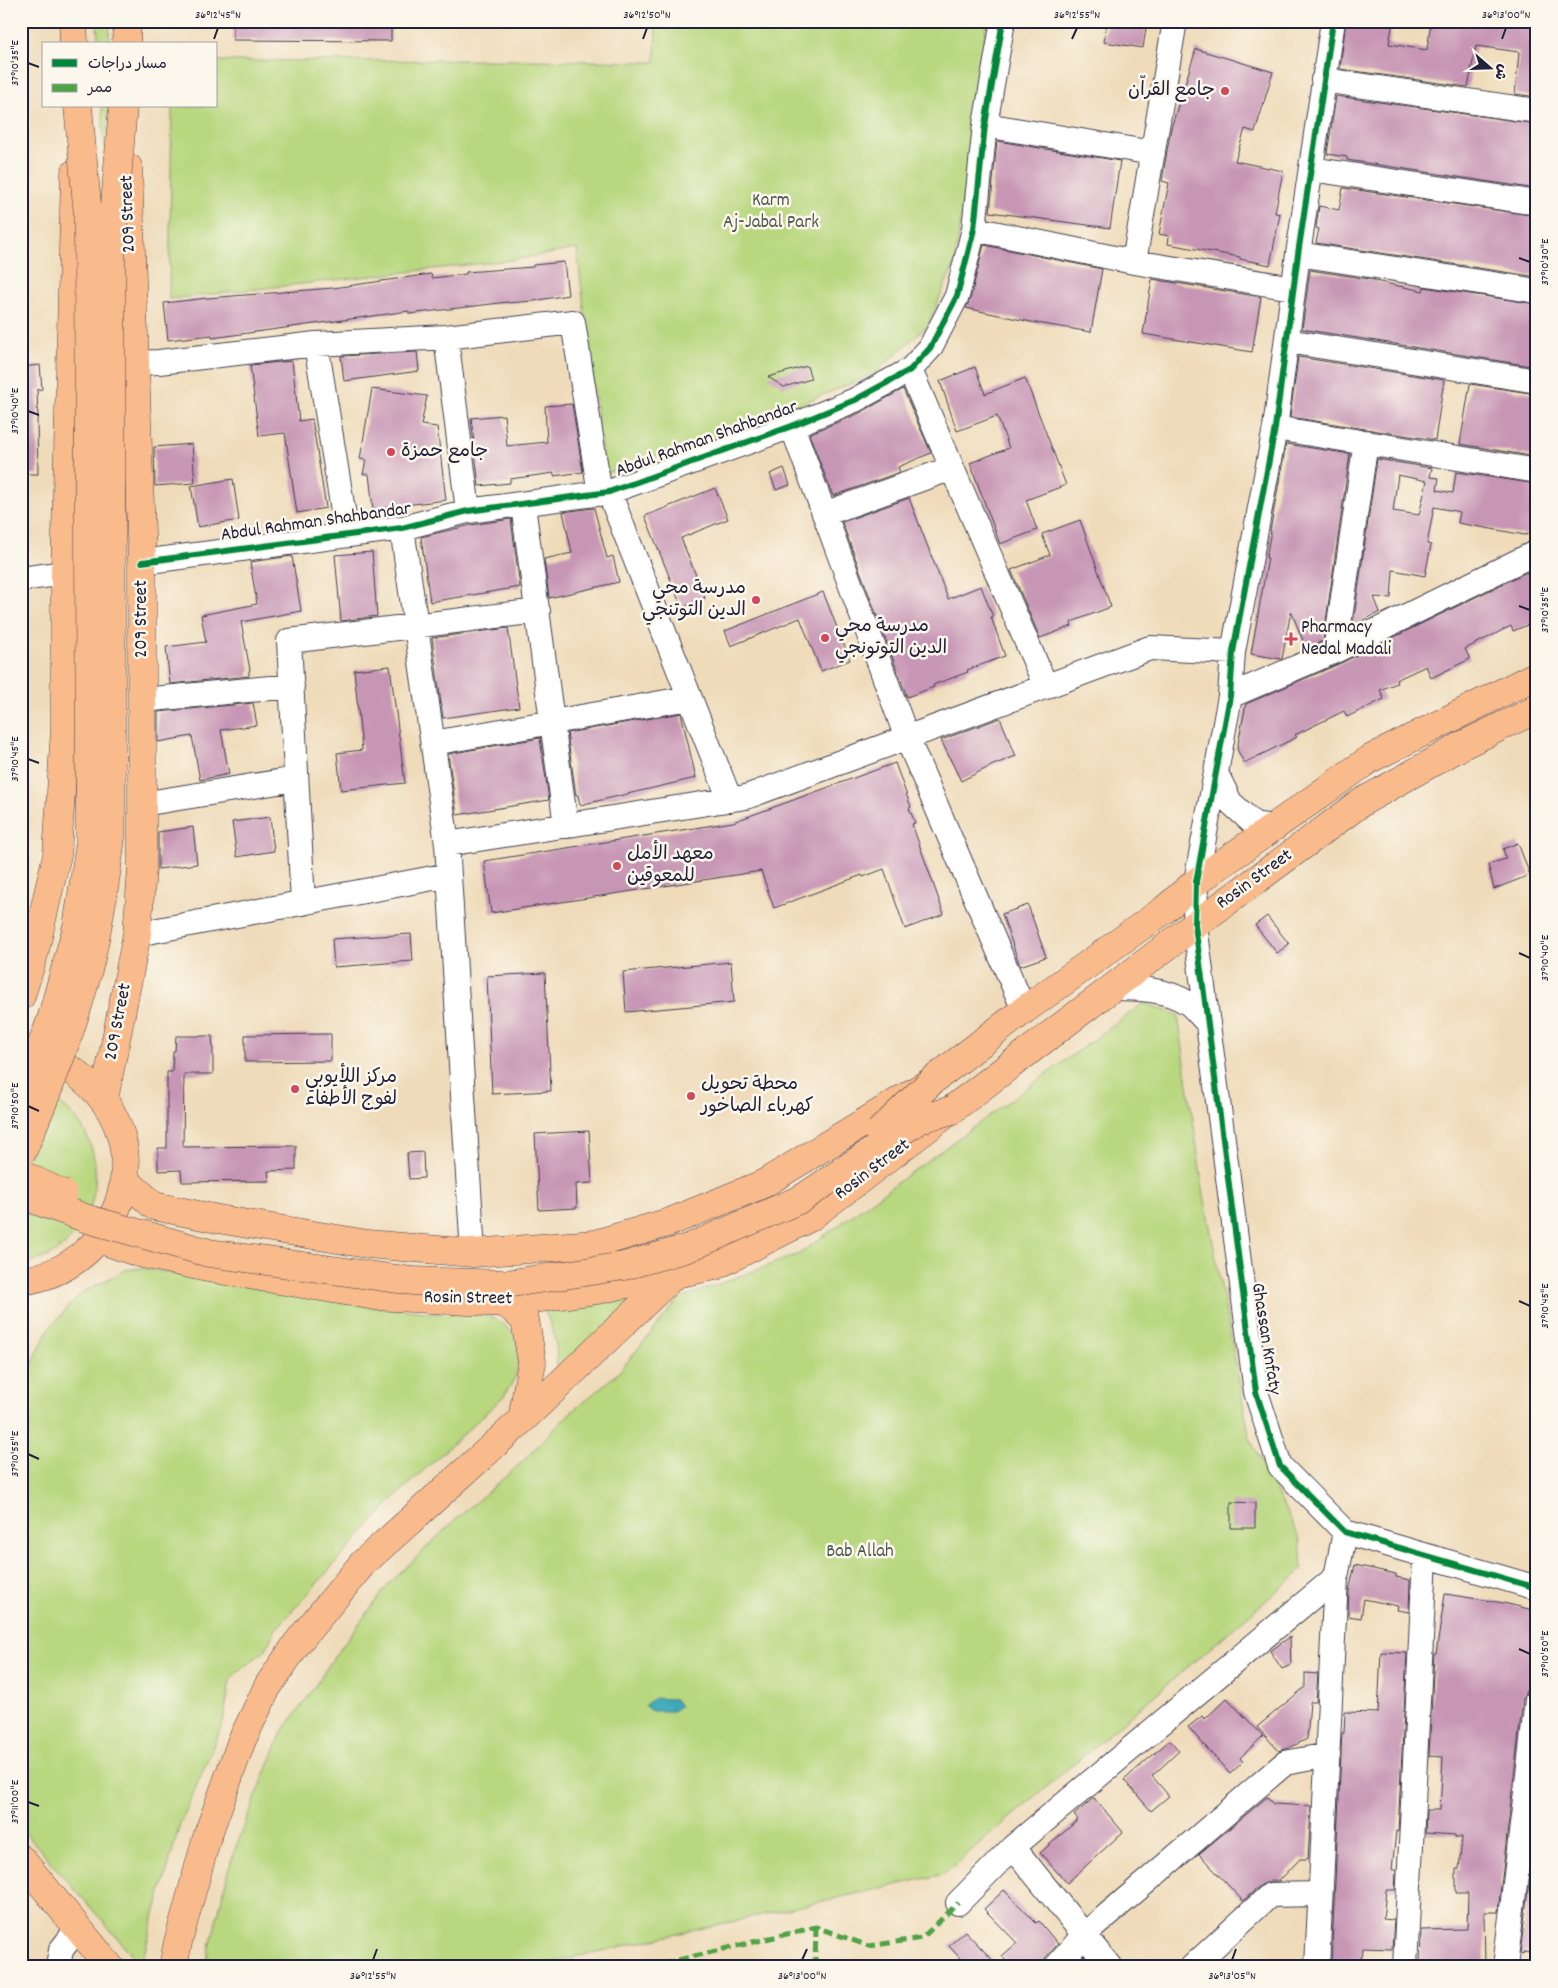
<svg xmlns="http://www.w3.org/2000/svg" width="1558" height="1988" font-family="Dekko,'Playpen Sans Arabic',sans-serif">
	<rect width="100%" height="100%" fill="#fbf7ec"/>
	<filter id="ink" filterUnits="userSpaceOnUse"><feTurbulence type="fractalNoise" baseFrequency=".02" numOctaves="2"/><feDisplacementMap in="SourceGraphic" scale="10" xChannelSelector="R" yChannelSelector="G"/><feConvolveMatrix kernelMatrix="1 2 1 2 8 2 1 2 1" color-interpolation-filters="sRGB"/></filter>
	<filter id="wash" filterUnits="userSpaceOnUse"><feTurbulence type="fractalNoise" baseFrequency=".0096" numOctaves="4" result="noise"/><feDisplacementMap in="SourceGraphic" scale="20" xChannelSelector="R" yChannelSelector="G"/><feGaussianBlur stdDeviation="1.12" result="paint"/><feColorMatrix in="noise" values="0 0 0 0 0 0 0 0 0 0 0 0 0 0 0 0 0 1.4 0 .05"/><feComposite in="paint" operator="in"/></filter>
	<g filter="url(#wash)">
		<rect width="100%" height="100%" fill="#efdbba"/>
		<path fill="#b8d77e" stroke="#6d7c5c" d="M97 21H110L109 44H98Z
			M656 21H987L955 262 928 325 874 374 791 408 604 474 577 249 511 260 169 299 172 106H216V61L530 60 655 62Z
			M102 106H108L107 197Z
			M1144 1003 1178 1015 1203 1190 1250 1439 1300 1539 1302 1570 944 1874 530 1967H205L233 1854 282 1732 308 1697 336 1654 389 1584 456 1519 519 1465 569 1414 618 1373 679 1299 799 1254Z
			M21 1087C41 1094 60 1100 74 1116 111 1159 99 1232 46 1257 38 1260 31 1264 21 1265Z
			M141 1268 341 1302 433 1313 486 1315 500 1321 515 1335 520 1354 516 1376 504 1396 396 1496 275 1630 265 1651 238 1671 230 1680 223 1723 179 1827 141 1965 21 1828V1387L48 1330 81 1293 126 1270Z
			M638 1297 556 1375C558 1347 556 1337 545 1311Z"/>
		<path fill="#3ba9ba" stroke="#2e667a" d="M654 1698 674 1699 680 1706 673 1711H652L645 1705Z"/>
		<g id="blocks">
			<path fill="#c796b5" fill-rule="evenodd" d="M233 21H391V41L233 40Z
				M1107 21H1147L1143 48 1104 42Z
				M1346 21H1393L1389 44 1427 50 1431 21H1521L1537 23V97L1515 94 1519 52 1476 46 1468 87 1340 69Z
				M1196 49 1273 72 1255 132 1245 129 1235 161 1283 171 1275 213 1280 214 1270 265 1240 259V257L1168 244 1169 236 1159 234 1169 183 1162 181 1171 128Z
				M1336 96 1537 124V189L1347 160V157L1327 154Z
				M997 141 1120 161 1110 228 990 212Z
				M1343 188 1537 216V277L1316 243 1319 229 1316 228 1319 206 1339 210Z
				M984 245 1102 269 1091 332 1031 322 966 308 970 299Z
				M564 262 568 295 533 301 508 303V302L409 314V311L212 338V335L168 340 164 303 208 298 333 288 431 274 432 278 466 274V272L533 267V265Z
				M1310 270 1375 280V281L1423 291 1424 287 1537 304V367L1302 329Z
				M1152 279 1261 297 1252 352 1143 334Z
				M417 352 419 371 344 381 341 356Z
				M1298 357 1444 380 1435 440 1290 417Z
				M292 361 299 421 312 419 326 508 297 513 285 433 259 436 250 365Z
				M40 365 42 389 37 390 38 418 37 419 38 474H21V367Z
				M807 366 811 379 784 387 768 377Z
				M975 367 985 394 1025 378 1066 485 1026 500 1037 530 1000 544 970 463 1009 448 997 416 957 431 940 381Z
				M1470 384 1537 394V457L1460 444Z
				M372 389 427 396 421 425 437 427 446 500 373 509 369 474H363L366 460 360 459Z
				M903 389 931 453 898 467 900 472 833 496 809 434 860 413Z
				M572 404 583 472 554 476V473L510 479V483L479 486 471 418 504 415 507 446 547 442 545 406Z
				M192 444 195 483 155 486 154 447Z
				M1286 444 1350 454 1323 641 1306 648 1291 611 1282 659H1281L1251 654 1268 558H1266L1271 531H1270Z
				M1377 459 1432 468 1430 477 1439 478 1437 490 1453 493 1456 472 1537 484V532L1525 535 1458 523 1460 512 1434 507 1427 544 1431 545 1425 576 1393 570 1391 598 1374 597 1380 612 1353 625ZM1398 475 1427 481 1419 515 1393 511Z
				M784 468 790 485 776 490 770 474Z
				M233 479 239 520 198 527 191 486Z
				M715 488 728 519 681 538 705 598 682 608 645 516Z
				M909 498 948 599 981 586 993 617H991L1005 656 967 670 968 672 933 685 934 687 907 697 842 522Z
				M594 508 607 558 613 556 619 582 549 598 544 559 572 553 563 512Z
				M511 519 520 587 430 602 421 537 471 525Z
				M1080 520 1111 607 1071 622 1072 626 1040 638 1011 570 1050 555 1042 534Z
				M372 552 377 616 341 621 335 555Z
				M292 556 301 611 241 622 250 670 249 671V676L170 684 166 647 206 642 201 615 257 604 250 562Z
				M1527 572 1528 576 1532 574 1537 584V621L1513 631 1511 626 1465 649 1470 659 1431 678 1426 666 1396 680 1397 683 1380 690 1384 699 1347 717 1344 711 1295 735 1297 737 1244 763 1237 749 1246 704 1341 663Z
				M823 592 850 660 821 671 800 618 731 646 725 631Z
				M508 628 519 707 443 718 432 638Z
				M390 666 405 783 341 790 337 753 362 750 354 670Z
				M253 703 257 725 221 730 229 774 200 780 192 736 158 742V712Z
				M681 713 696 778 580 805 578 795H576L567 733Z
				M1000 718 1016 756 993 765 961 781 941 740Z
				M540 738 549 800 457 815 448 754Z
				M895 763 911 807 909 808 915 823 912 824 944 914 905 929 884 869 863 877 862 875 774 908 761 871 491 913 484 861 733 822Z
				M270 817 274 851 237 857 232 822Z
				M193 827 197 864 158 869V832Z
				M1518 843 1530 875 1494 889 1488 864 1506 859 1503 849Z
				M1028 905 1046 957 1020 966 1002 914Z
				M1267 916 1289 944 1277 953 1255 925Z
				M411 934 413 961 334 967 332 939Z
				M731 962 734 1002 626 1012 623 972Z
				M545 973 551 1091 492 1094 487 976Z
				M331 1034V1061L245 1062V1035Z
				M176 1036H212L213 1051V1074H184L183 1147 296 1146V1170L268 1171 269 1181 182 1182 181 1170 158 1171V1148H167V1072H172L173 1051H175Z
				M589 1131 592 1183 576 1184 577 1208 539 1210 535 1134Z
				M423 1152 424 1178 409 1179 407 1153Z
				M1231 1502 1255 1503V1528H1231Z
				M1355 1565 1396 1574V1577L1410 1580 1409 1612 1397 1610 1398 1606 1364 1599 1361 1618 1348 1616 1349 1591Z
				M1445 1594 1504 1603 1537 1611V1661L1532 1687 1526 1691 1523 1698 1498 1912H1484L1485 1967H1420L1421 1930 1467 1929 1468 1893H1456V1869H1459L1462 1837H1455V1835L1425 1833 1426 1810H1440L1443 1757 1429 1756 1434 1654H1436Z
				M1290 1637 1291 1665 1282 1669 1270 1651Z
				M1381 1652 1407 1653 1398 1832 1396 1831 1392 1870H1396L1395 1890H1386L1383 1919 1394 1920 1392 1949 1362 1948 1361 1967H1331L1342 1733H1344L1345 1712 1378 1713Z
				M1305 1673 1318 1674 1316 1702H1310L1307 1739 1289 1748 1279 1751 1257 1727 1305 1687Z
				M1227 1698 1263 1736 1240 1758 1243 1762 1230 1774 1188 1727 1202 1716 1205 1719Z
				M1170 1740 1179 1751 1152 1776 1169 1796 1151 1811 1124 1780Z
				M1267 1797 1273 1804 1311 1806 1308 1859H1300L1279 1881H1270L1261 1885 1243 1901 1199 1854Z
				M1094 1798 1123 1832 1067 1883 1040 1853 1078 1820 1074 1815Z
				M1537 1818V1954L1524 1952 1523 1955 1520 1954Z
				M1004 1890 1036 1923 1039 1921 1058 1944 1045 1958 1043 1967H1011L1002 1956 1017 1943 984 1909Z
				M965 1931 999 1967H968L949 1946Z"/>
		</g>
	</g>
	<g filter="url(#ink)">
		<use href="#blocks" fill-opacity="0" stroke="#413e4e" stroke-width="1"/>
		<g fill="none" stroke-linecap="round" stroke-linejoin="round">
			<g stroke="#413e4e" stroke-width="26">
				<path id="minor" d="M1333 21 1298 254 1275 428 1233 652 1230 696 1196 882 1195 925 1256 1392 1280 1466 1345 1532 1537 1588
					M1323 80 1537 111
					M985 125 1153 153
					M1311 169 1537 203
					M974 229 1134 262 1293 288
					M1298 254 1537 291
					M1134 262 1175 21
					M446 337 468 511
					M1287 341 1537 381
					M316 344 347 535
					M135 363 159 362 316 344 446 337 573 322 600 494
					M910 370 1046 687
					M792 426 907 738 1024 1010
					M1275 428 1537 471
					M609 492 730 800
					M523 505 566 826
					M824 514 952 468
					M402 528 447 844 473 1253
					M142 562 402 528 468 511 609 492 792 426 855 400 910 370 930 348 957 296 974 229 985 125 1003 21
					M21 579 65 573
					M1335 651 1366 442
					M1230 696 1335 651 1537 552
					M142 700 292 686
					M433 743 689 698
					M1216 773 1230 802 1254 824 1273 827
					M142 804 296 779
					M447 844 746 797 1150 648 1233 652
					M303 903 289 641 538 611
					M137 934 449 875
					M1112 988C1137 988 1167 989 1188 1003 1195 1008 1201 1017 1208 1023
					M1013 1847 1110 1967
					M958 1903 1013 1847 1336 1577 1345 1532
					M58 1967 61 1950 78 1928
					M1056 1967 1084 1935 1285 1763 1328 1755
					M1192 1967 1270 1895 1320 1894
					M1317 1967 1336 1577
					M1405 1967 1425 1557
					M1505 1967 1537 1700"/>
			</g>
			<g stroke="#413e4e" stroke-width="29">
				<path id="major" d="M73 21 74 44
					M126 44 127 21
					M21 996 34 954 57 855 65 729V573L75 173
					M21 1052C50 1055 70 1066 91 1086 161 1155 116 1269 21 1281
					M104 1099 137 934 142 869V562L128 167
					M124 1179 154 1206 218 1219 367 1244 473 1253 595 1244 670 1222 763 1184 932 1081 1024 1010 1164 910 1196 882 1370 759 1537 675
					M99 1239 139 1253 208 1268 375 1296 506 1303 597 1290 715 1266 809 1218 1195 925 1362 802 1465 744 1537 709
					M506 1303 525 1320 532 1362 522 1420
					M21 1859 110 1967
					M173 1967 178 1942 207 1837 242 1740 268 1686 298 1642 363 1563 522 1420 674 1275"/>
			</g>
			<use href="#minor" stroke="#fff" stroke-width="24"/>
			<use href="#major" stroke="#fabb8c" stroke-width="28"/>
			<g stroke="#413e4e" stroke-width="29" stroke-linecap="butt">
				<path id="major-bridge" d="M21 1098 51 1020 77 927 90 843 88 216 78 106
					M879 1132 932 1081
					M21 1155C48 1091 75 1026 91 958 100 918 106 878 111 837V254L123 106
					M21 1174 63 1194
					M21 1195 88 1219 209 1253 412 1281 506 1284 624 1266 688 1248 801 1199 920 1119 952 1110"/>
			</g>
			<use href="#major-bridge" stroke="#fabb8c" stroke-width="28"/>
			<path stroke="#50a245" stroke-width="5" stroke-dasharray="10 5" stroke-linecap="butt" d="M649 1967 816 1927 869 1946 922 1938 958 1903
				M815 1967 816 1927"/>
			<g stroke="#fbf7ec" stroke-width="9">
				<path id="cycleway" d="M1333 21 1298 254 1275 428 1233 652 1230 696 1196 882 1195 925 1256 1392 1280 1466 1345 1532 1537 1588
					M142 562 402 528 468 511 609 492 792 426 855 400 910 370 930 348 957 296 974 229 985 125 1003 21"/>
			</g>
			<use href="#cycleway" stroke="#00873e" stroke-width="6"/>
		</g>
	</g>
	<path fill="none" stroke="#22223b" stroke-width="2" d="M214 39 218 28M643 39 647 28M1072 39 1077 28M1502 39 1506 28M28 63 39 67M1519 258 1530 262M28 411 39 415M1519 606 1530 610M28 759 39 763M1519 953 1530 958M28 1106 39 1111M1519 1301 1530 1306M28 1454 39 1459M1519 1649 1530 1654M28 1802 39 1806M373 1960 377 1949M802 1960 807 1949M1232 1960 1236 1949"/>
	<g fill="#d1495b" stroke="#fbf7ec" stroke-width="2">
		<circle cx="1225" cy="91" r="5"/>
		<circle cx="391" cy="452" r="5"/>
		<circle cx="756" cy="600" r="5"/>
		<circle cx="825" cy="638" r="5"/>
		<path d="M1288.5 631.5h5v5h5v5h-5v5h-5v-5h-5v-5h5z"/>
		<circle cx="617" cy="866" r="5"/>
		<circle cx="295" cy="1089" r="5"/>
		<circle cx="691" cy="1096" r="5"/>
	</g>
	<g text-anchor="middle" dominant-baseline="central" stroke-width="5" stroke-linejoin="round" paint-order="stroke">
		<g font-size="19" fill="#22223b" stroke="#fbf7ec" text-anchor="start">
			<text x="1215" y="91" text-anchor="end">جامع القراّن</text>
			<text x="401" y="452">جامع حمزة</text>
			<text x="746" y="589" text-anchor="end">مدرسة محي<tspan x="746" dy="22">الدين التوتنجي</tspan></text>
			<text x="835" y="627">مدرسة محي<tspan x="835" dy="22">الدين التوتونجي</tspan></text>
			<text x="1301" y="628">Pharmacy<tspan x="1301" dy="22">Nedal Madali</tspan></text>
			<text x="627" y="855">معهد الأمل<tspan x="627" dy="22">للمعوقين</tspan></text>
			<text x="305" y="1078">مركز اللأيوبي<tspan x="305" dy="22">لفوج الأطفاء</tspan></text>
			<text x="701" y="1085">محطة تحويل<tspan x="701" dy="22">كهرباء الصاخور</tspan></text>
		</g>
		<g font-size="19" fill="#4f584f" stroke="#fbf7ec">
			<text x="771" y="201">Karm<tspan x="771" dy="22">Aj-Jabal Park</tspan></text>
			<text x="860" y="1552">Bab Allah</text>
		</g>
		<g font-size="19" fill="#22223b" stroke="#fbf7ec">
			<text transform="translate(129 214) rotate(-92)">209 Street</text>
			<text transform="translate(707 440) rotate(-20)">Abdul Rahman Shahbandar</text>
			<text transform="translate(316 523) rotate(-8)">Abdul Rahman Shahbandar</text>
			<text transform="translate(142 619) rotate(-90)">209 Street</text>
			<text transform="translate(1255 880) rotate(-36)">Rosin Street</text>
			<text transform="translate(119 1022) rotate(-79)">209 Street</text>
			<text transform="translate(873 1170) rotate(-37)">Rosin Street</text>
			<text transform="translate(468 1299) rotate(1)">Rosin Street</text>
			<text transform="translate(1265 1339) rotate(81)">Ghassan Knfaty</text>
		</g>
	</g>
	<rect width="1558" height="1988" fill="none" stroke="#fbf7ec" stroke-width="55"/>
	<rect x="42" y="42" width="175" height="65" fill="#fbf7ec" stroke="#a4a2a5"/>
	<rect x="52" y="59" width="25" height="8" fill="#00873e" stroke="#a4a2a5"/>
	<text x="88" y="68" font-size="15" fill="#22223b">مسار دراجات</text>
	<rect x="52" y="84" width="25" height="8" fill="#50a245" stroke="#a4a2a5"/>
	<text x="88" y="92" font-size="15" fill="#22223b">ممر</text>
	<g transform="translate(1490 68) rotate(110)" stroke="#fbf7ec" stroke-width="4" paint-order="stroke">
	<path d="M0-4L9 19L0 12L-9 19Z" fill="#22223b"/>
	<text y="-8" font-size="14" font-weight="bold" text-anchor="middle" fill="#22223b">ش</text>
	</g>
	<rect x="28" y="28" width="1502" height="1932" fill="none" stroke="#22223b" stroke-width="2"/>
	<g font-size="12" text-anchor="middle" fill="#22223b">
		<text x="218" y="18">36°12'45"N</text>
		<text x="647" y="18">36°12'50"N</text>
		<text x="1077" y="18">36°12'55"N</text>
		<text x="1506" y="18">36°13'00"N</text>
		<text transform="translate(14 63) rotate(-90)" y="4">37°10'35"E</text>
		<text transform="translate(1544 262) rotate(-90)" y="4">37°10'30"E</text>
		<text transform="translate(14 411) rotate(-90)" y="4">37°10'40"E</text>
		<text transform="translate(1544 610) rotate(-90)" y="4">37°10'35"E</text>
		<text transform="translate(14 759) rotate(-90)" y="4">37°10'45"E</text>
		<text transform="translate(1544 958) rotate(-90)" y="4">37°10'40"E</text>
		<text transform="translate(14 1106) rotate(-90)" y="4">37°10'50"E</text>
		<text transform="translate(1544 1306) rotate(-90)" y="4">37°10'45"E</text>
		<text transform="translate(14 1454) rotate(-90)" y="4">37°10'55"E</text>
		<text transform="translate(1544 1654) rotate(-90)" y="4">37°10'50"E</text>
		<text transform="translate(14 1802) rotate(-90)" y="4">37°11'00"E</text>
		<text x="373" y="1979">36°12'55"N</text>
		<text x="802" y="1979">36°13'00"N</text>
		<text x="1232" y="1979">36°13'05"N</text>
	</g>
</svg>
